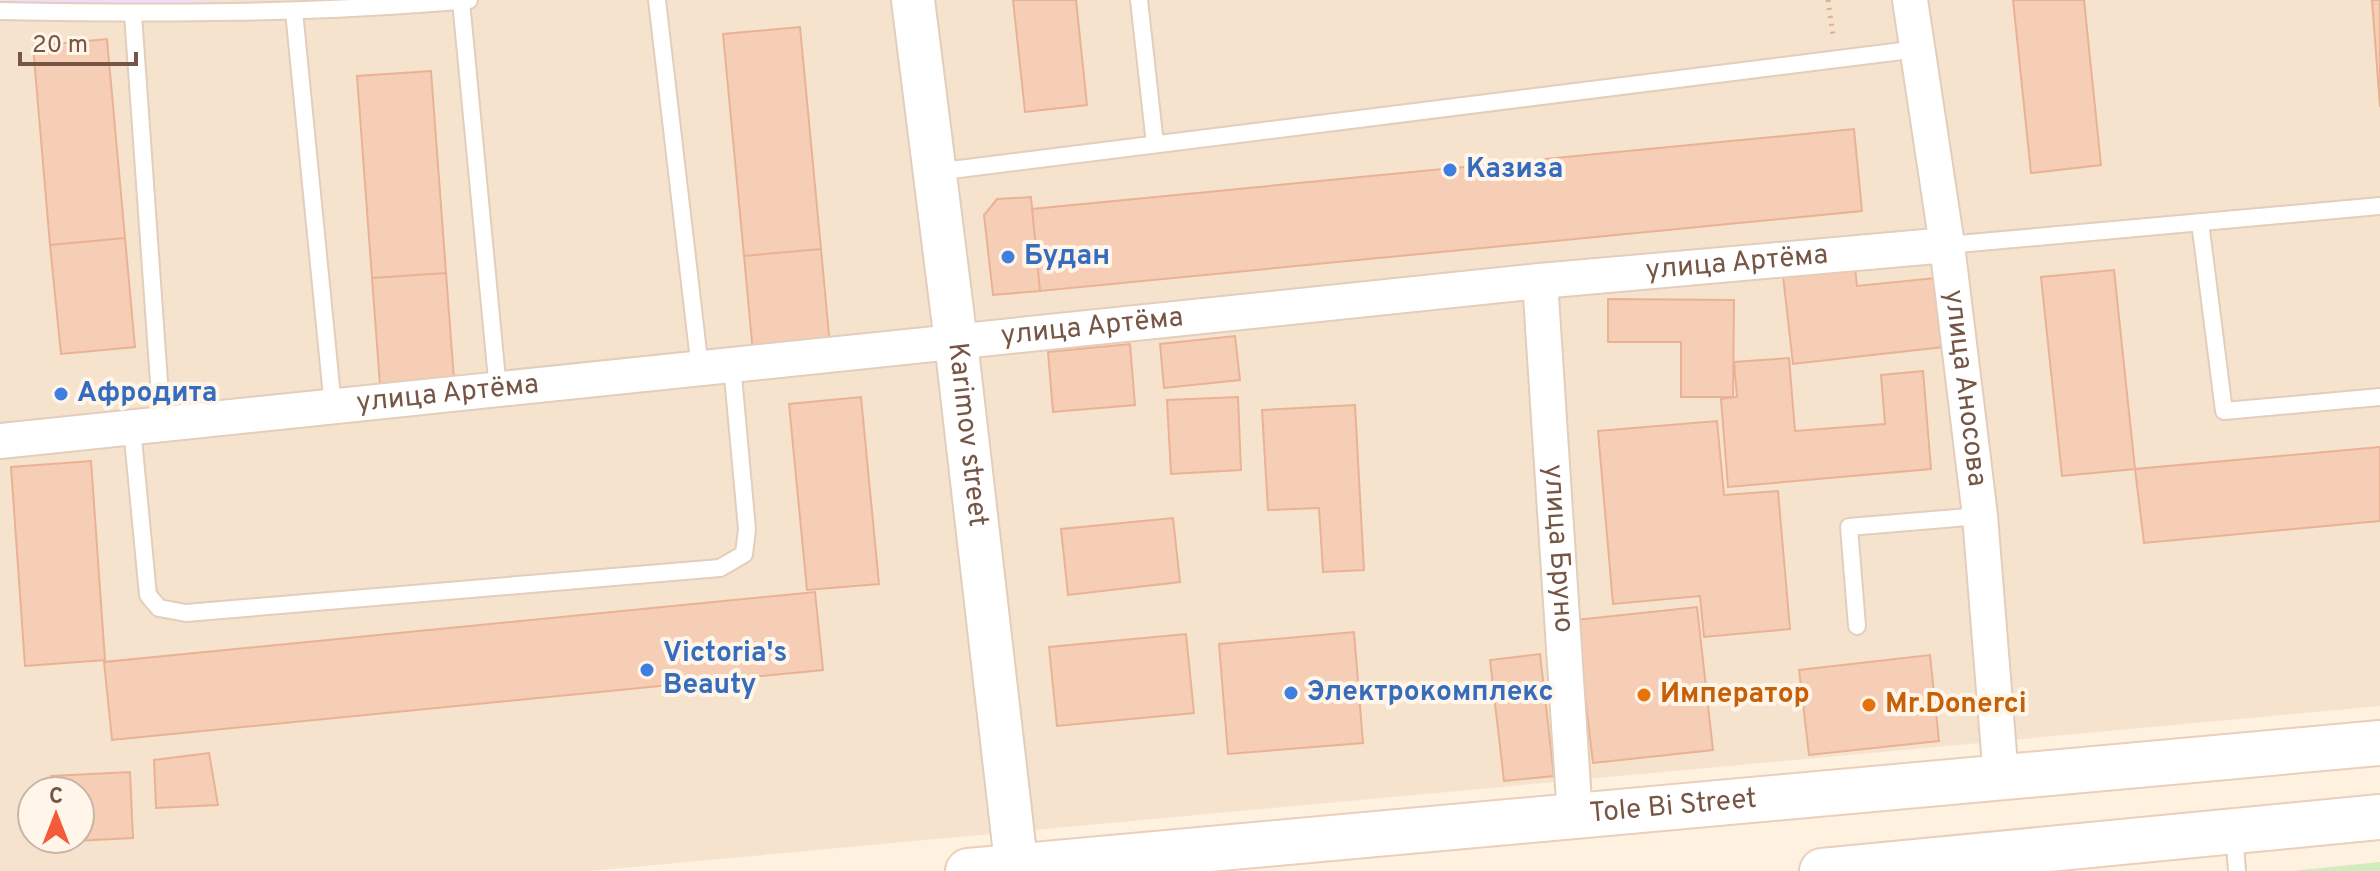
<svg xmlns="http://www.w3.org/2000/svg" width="2380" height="871" font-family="Overpass,sans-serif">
	<rect width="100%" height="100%" fill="#fef1df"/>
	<path fill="#f6e3cd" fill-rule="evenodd" d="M0 0H2380V706L589 871H0ZM32 791H80V839H32Z"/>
	<path fill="#eeddfa" d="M0 0H222L0 17Z"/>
	<path fill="#d2edbd" d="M2380 862V871H2291Z"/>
	<path fill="#f6cdb5" stroke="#eab294" stroke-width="2" d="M1013 0H1076L1087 105 1025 112Z
		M2013 0H2084L2101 165 2031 173Z
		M2372 0H2380V107Z
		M800 27 821 249 744 256 723 34Z
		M107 39 125 238 50 245 33 46Z
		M431 71 446 273 372 278 357 76Z
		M1854 129 1862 211 1040 291 1032 209Z
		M1031 197 1040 291 993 295 984 215 997 199Z
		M125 238 135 347 61 354 50 245Z
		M821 249 830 346 753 353 744 256Z
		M1855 268 1857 286 1935 278 1943 347 1793 364 1783 276Z
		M2114 270 2135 469 2062 476 2041 277Z
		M446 273 454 379 380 385 372 278Z
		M1608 299 1734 300 1733 397H1681V342H1608Z
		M1235 336 1240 380 1164 388 1160 344Z
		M1130 344 1135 405 1053 412 1048 352Z
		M1789 358 1795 431 1885 424 1881 375 1923 371 1931 469 1728 487 1721 399 1737 397 1734 362Z
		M861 397 879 584 807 590 789 404Z
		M1238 397 1241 470 1171 474 1167 400Z
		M1355 405 1364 570 1323 572 1319 508 1268 510 1262 410Z
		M1717 421 1724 495 1778 491 1790 629 1704 637 1700 596 1613 604 1598 431Z
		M2380 447V521L2144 543 2135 469Z
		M91 461 105 660 25 666 11 467Z
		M1173 518 1180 582 1068 595 1061 529Z
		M815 592 823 670 112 740 104 662Z
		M1697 607 1713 750 1593 763 1576 620Z
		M1354 632 1363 743 1228 754 1219 644Z
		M1186 634 1194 713 1057 726 1049 647Z
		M1540 654 1554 776 1504 781 1490 660Z
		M1930 655 1939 741 1809 755 1799 670Z
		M209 753 218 805 156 808 154 760Z
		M130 772 133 838 55 842 54 839H80V791H52L51 776Z"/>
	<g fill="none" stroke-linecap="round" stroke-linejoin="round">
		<g stroke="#e3cdbb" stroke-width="20">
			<path id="service" d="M657 0 700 369
				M1139 0 1155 144
				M461 1 498 390
				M0 11C156 14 313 14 469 0
				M294 11 333 407
				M133 14 162 424
				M935 172 1918 49
				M2200 222 2224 411 2380 397
				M1947 245 2380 206
				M132 428 148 595 159 608 186 613 720 568 744 554 747 529 732 365
				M1857 626 1849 527 1980 516
				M2234 833 2237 871"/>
		</g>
		<g stroke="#e3cdbb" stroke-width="38">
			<g id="minor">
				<path id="s1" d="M1910 0 1947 245 1980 516 2001 778"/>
				<path id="s2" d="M1540 281 1575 817"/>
				<path id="s3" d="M0 441 1540 281 1947 245"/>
			</g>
		</g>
		<g stroke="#e3cdbb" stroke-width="46">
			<g id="tertiary">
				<path id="s4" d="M913 0 956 342 1017 871"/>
			</g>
		</g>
		<g stroke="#ebcfba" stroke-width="48">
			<g id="secondary">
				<path id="s5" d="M968 871 2380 743"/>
				<path d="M1822 871 2380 817"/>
			</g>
		</g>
		<path stroke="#dbb098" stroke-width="5" stroke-dasharray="2 6" stroke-linecap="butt" d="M1828 0 1833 35"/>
		<use href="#service" stroke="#fff" stroke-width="16"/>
		<use href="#minor" stroke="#fff" stroke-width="34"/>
		<use href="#tertiary" stroke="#fff" stroke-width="42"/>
		<use href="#secondary" stroke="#fff" stroke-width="44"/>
	</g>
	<g fill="#3f7fe0" stroke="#fff5e8" stroke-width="3">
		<circle cx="1450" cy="170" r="8"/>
		<circle cx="1008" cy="257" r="8"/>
		<circle cx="61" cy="394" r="8"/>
		<circle cx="647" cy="670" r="8"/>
		<circle cx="1291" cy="693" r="8"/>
	</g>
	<g fill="#e8710a" stroke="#fff5e8" stroke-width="3">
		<circle cx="1644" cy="695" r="8"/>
		<circle cx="1869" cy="705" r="8"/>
	</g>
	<g text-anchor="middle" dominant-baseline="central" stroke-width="8" stroke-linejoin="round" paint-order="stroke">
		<g font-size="28" font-weight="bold" fill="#366cbe" stroke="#fff5e8" text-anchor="start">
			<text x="1466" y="170">Казиза</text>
			<text x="1024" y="257">Будан</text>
			<text x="77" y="394">Афродита</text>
			<text x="663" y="654">Victoria's<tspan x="663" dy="32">Beauty</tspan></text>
			<text x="1307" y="693">Электрокомплекс</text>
		</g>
		<g font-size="28" fill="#775545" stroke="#fff5e8">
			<text stroke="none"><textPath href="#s3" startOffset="1746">улица Артёма</textPath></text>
			<text stroke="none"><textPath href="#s3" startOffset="1098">улица Артёма</textPath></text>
			<text stroke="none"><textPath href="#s1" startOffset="392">улица Аносова</textPath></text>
			<text stroke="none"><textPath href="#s3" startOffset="450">улица Артёма</textPath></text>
			<text stroke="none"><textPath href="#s4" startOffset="438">Karimov street</textPath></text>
			<text stroke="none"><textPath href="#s2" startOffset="268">улица Бруно</textPath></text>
			<text stroke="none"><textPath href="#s5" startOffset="708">Tole Bi Street</textPath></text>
		</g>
		<g font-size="28" font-weight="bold" fill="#c56008" stroke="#fff5e8" text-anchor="start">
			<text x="1660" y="695">Император</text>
			<text x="1885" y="705">Mr.Donerci</text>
		</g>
	</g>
	<g transform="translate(56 815)"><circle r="38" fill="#fff5e8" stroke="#c9b5a7" stroke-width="2"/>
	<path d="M0-6L14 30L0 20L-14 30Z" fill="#f45c39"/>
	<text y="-12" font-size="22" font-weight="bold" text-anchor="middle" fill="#775545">С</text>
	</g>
	<path d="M20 52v12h116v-12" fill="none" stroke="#775545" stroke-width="4"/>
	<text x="32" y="52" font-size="24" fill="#775545" stroke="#fff5e8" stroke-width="6" paint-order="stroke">20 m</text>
</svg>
